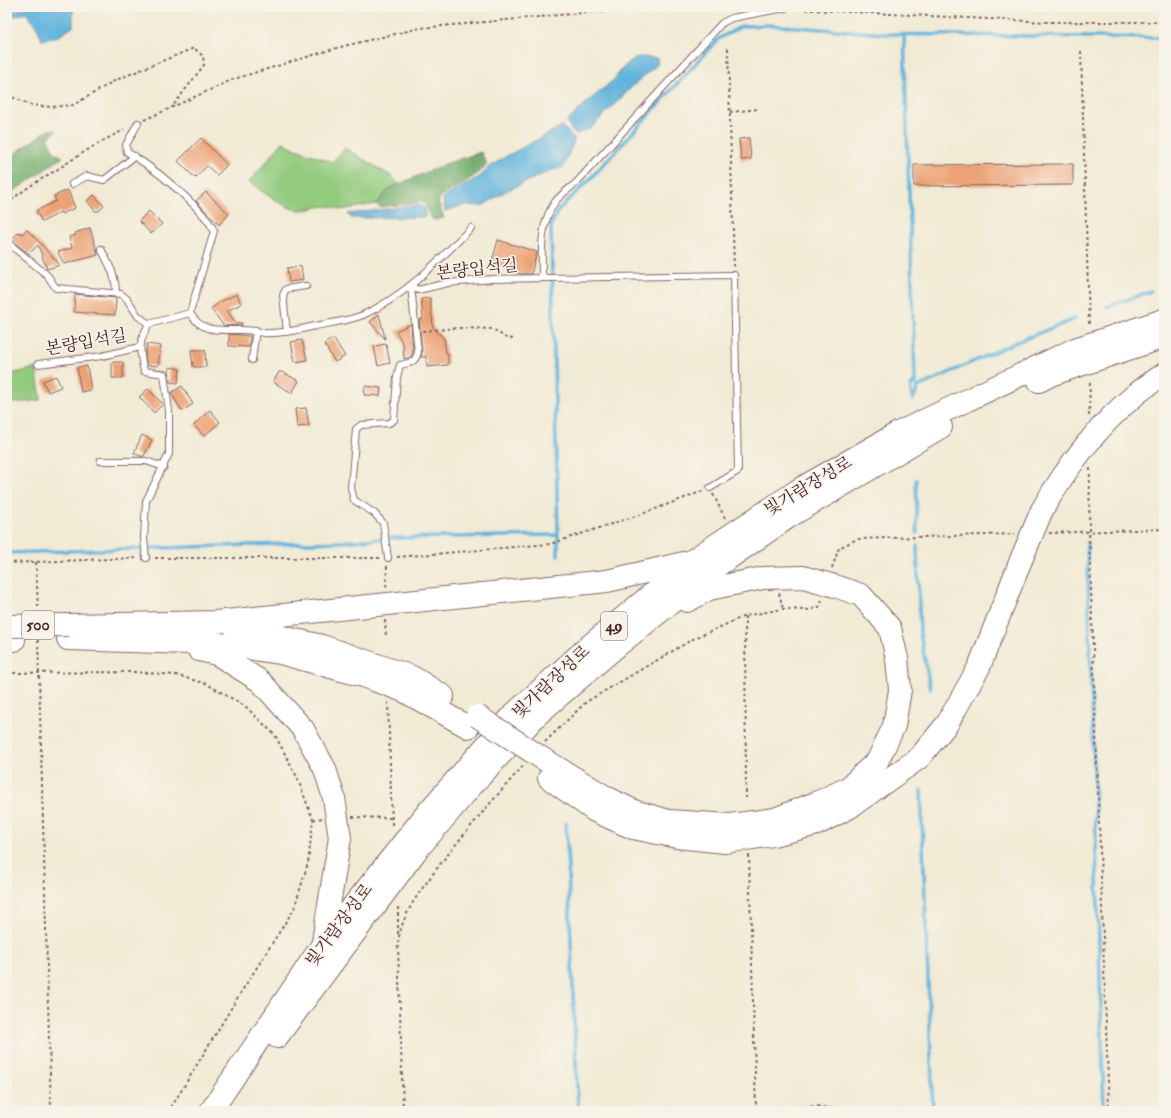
<svg xmlns="http://www.w3.org/2000/svg" width="1171" height="1118" font-family="'IM FELL Double Pica','Noto Serif KR',serif">
	<rect width="100%" height="100%" fill="#f7f3e8"/>
	<filter id="ink" filterUnits="userSpaceOnUse"><feTurbulence type="fractalNoise" baseFrequency=".025" numOctaves="2"/><feDisplacementMap in="SourceGraphic" scale="8" xChannelSelector="R" yChannelSelector="G"/><feConvolveMatrix kernelMatrix="1 2 1 2 8 2 1 2 1" color-interpolation-filters="sRGB"/></filter>
	<filter id="wash" filterUnits="userSpaceOnUse"><feTurbulence type="fractalNoise" baseFrequency=".012" numOctaves="4" result="noise"/><feDisplacementMap in="SourceGraphic" scale="16" xChannelSelector="R" yChannelSelector="G"/><feGaussianBlur stdDeviation="0.9" result="paint"/><feColorMatrix in="noise" values="0 0 0 0 0 0 0 0 0 0 0 0 0 0 0 0 0 1.4 0 .05"/><feComposite in="paint" operator="in"/></filter>
	<g filter="url(#wash)">
		<rect width="100%" height="100%" fill="#f1ead4"/>
		<path fill="#92ca7e" stroke="#6e7454" d="M283 142 296 149 332 162 345 148 391 176 399 184 390 188 376 204 340 210C325 201 313 211 297 210 287 209 258 189 249 182Z
			M36 368 41 400 7 404V375Z"/>
		<path fill="#75ae6d" stroke="#60664c" d="M48 130H56L48 139 54 152 63 157 7 196V159Z
			M481 152 487 165 473 177 441 196 438 202 444 218 434 220 430 217 425 204 422 202 380 207 376 204 390 188 445 164Z"/>
		<path fill="#61b4dd" stroke="#566a84" d="M28 7H79L73 10V27L57 37 42 40 37 27 26 13 7 18V13Z
			M639 57 657 58 658 64 638 81 590 129 576 134 572 131 567 122C580 107 596 95 611 82 621 73 624 62 639 57Z
			M562 126 575 139 563 167 552 170 506 191 482 206 464 205 445 211 443 199 447 195 481 176 488 168 505 157Z
			M418 205 425 208V217L356 218H351L348 214Z"/>
		<g fill="none" stroke-linecap="round" stroke-linejoin="round">
			<path stroke="#61b4dd" stroke-width="3.5" d="M904 34 915 381C908 388 911 392 913 400
				M1107 307 1151 291
				M918 387 1014 343 1075 319
				M913 398C918 392 918 387 915 381
				M916 480 917 533
				M558 535V555
				M1087 543 1104 1111
				M917 546 920 633 930 688
				M7 553 340 542 391 538 558 535 551 225 559 209 592 177 718 39 742 26 770 25 886 34 1164 38
				M921 791 933 1111
				M566 823 578 1111"/>
		</g>
		<g id="blocks">
			<path fill="#eca275" d="M201 138 227 165 217 175 207 166 195 178 178 161Z
				M749 138 751 159 741 160 739 139Z
				M1073 164V185L914 186V165Z
				M68 190 75 208 62 214 61 212 42 222 36 211 56 201 54 196Z
				M206 192 229 214 219 225 196 201Z
				M94 195 104 206 99 211H95L87 201Z
				M149 211 162 224 151 234 139 221Z
				M90 228 98 255 64 264 58 252 72 248 69 237 76 235 75 233Z
				M27 230 40 243 60 265 47 269 38 245 29 254 11 240 19 232 22 234Z
				M498 240 537 252 531 274H521L491 265Z
				M301 266 303 280 289 282 287 268Z
				M75 294 116 298 115 315 74 312Z
				M237 294 241 304 227 311 236 323H242V325L224 326 211 309 220 302Z
				M430 298 433 327 444 339 446 353H448V365L427 367 426 357H421L422 352 419 320 423 319 421 299Z
				M379 314 385 339 370 322Z
				M411 324 413 352 411 357 404 359 403 344 396 331Z
				M229 334 250 336 249 347 229 346Z
				M333 338 345 356 335 362 324 344Z
				M302 340 307 360 295 362 291 342Z
				M147 344 161 346 158 366 147 365 145 356Z
				M386 344 390 363 378 366 374 346Z
				M191 350H205L206 367H193Z
				M112 362H123V378H112Z
				M87 366 91 390 81 392 77 367Z
				M169 367 180 369 178 383 170 382Z
				M279 372H282L299 381 292 393 273 382Z
				M56 376 61 387 48 392 43 381Z
				M182 386 193 404 182 411 171 393Z
				M365 386 381 388 380 396 364 395Z
				M148 389 163 404 154 413 139 397Z
				M306 408 309 426 297 427 295 409Z
				M210 410 220 422 204 436 194 425Z
				M142 435 152 440 144 456H140L134 453Z"/>
		</g>
	</g>
	<g filter="url(#ink)">
		<use href="#blocks" fill-opacity="0" stroke="#846666" stroke-width="1"/>
		<g fill="none" stroke-linecap="round" stroke-linejoin="round">
			<g stroke="#846666" stroke-width="8">
				<path id="lane" d="M138 123 126 145 127 152C154 168 173 184 195 206 202 214 210 221 214 231L190 313
					M72 184 87 176 104 180 135 156
					M7 242 47 275 56 288 121 294 127 299 138 316 149 324
					M101 249C109 264 116 276 116 293
					M542 278C542 252 539 225 555 202 560 195 569 189 576 183L722 23 732 18 785 8
					M287 332 283 295 286 289 306 286
					M252 360 256 330
					M38 364 102 356 140 347
					M100 461H146L164 467
					M146 558 144 539 146 501 169 454V411L164 374 144 371C139 351 138 342 149 324L190 313C203 335 221 329 244 330 252 330 257 332 264 333 281 334 299 330 315 326 331 323 348 321 363 315 407 295 438 261 471 228
					M388 558 383 523 374 513 354 500 351 488 356 429 361 425 389 423 394 420 397 377 400 365C410 363 416 362 418 352L411 286 418 290 448 283 492 279 734 275 738 471 710 488"/>
			</g>
			<g stroke="#846666" stroke-width="24">
				<path id="highway" d="M1039 381 1053 374 1164 337
					M1042 510C1066 468 1097 427 1134 396 1143 388 1154 381 1164 374
					M69 625 216 622 607 581 688 562
					M234 626 322 646 412 677 443 696
					M68 639 221 644 280 653 363 676 404 691 468 727
					M7 640H14
					M199 650 217 654 260 681 303 729 325 769 334 798 340 838 323 942
					M548 762 604 796 634 811 669 821 730 825 775 819 818 802 848 788 878 760 894 726 900 690 897 659 890 628 861 595 835 586 803 577 763 578 709 589 687 601
					M549 778 595 811 633 828 677 837 725 842 773 835 817 824 850 807 919 758 947 724 979 667 1021 560
					M277 1037 416 851 474 783 537 715 616 647 713 569 790 516 941 427
					M211 1111 323 944 427 813 515 713 588 647 693 560 800 489 898 433 1075 349 1164 320"/>
			</g>
			<path stroke="#846666" stroke-width="2" stroke-dasharray="3 3" stroke-linecap="butt" d="M793 9 1047 22H1164
				M728 48 734 268
				M1081 51 1089 324
				M7 95 31 105 51 107 73 105 116 80 194 48 203 56 204 65 172 107
				M730 112 759 109
				M144 120 234 79 340 47 420 28 614 10 715 7
				M7 204C22 190 40 180 58 169 79 155 101 141 124 130
				M423 331 460 328 493 329 506 338 515 339
				M1089 416 1090 380
				M1090 468 1089 531 1109 1111
				M713 494 725 518
				M1049 533 1164 529
				M397 557 550 544 642 514 703 491
				M155 558H380
				M36 562 38 610
				M7 563 138 558
				M832 568 839 548 857 539 1015 534
				M386 587 387 565
				M779 593 783 609
				M745 616 746 798
				M385 620 386 638
				M38 640 51 1111
				M7 673 135 672 176 675 207 684 245 706 275 735 297 777 313 820 308 863 294 909 238 997 169 1111
				M388 702 392 825
				M545 742 586 702 693 639 745 616 783 609 810 610 819 607 822 600
				M352 817 392 818
				M313 820 322 818
				M749 855 756 1111
				M398 934V904
				M403 1111 398 943C402 911 423 888 441 863 468 829 495 797 524 765
				M757 1111 816 1106 836 1109"/>
			<use href="#lane" stroke="#fff" stroke-width="6"/>
			<use href="#highway" stroke="#fff" stroke-width="22"/>
			<g stroke="#846666" stroke-width="24" stroke-linecap="butt">
				<path id="highway-bridge" d="M1021 560 1042 510
					M7 626 69 625
					M477 716 548 762"/>
			</g>
			<use href="#highway-bridge" stroke="#fff" stroke-width="22"/>
		</g>
	</g>
	<g text-anchor="middle" dominant-baseline="central" stroke-width="3.5" stroke-linejoin="round" paint-order="stroke">
		<g fill="#f7f3e8" stroke="#7e5f64" stroke-width="1">
			<rect x="22" y="611" width="32" height="28" rx="3"/>
			<rect x="601" y="612" width="26" height="28" rx="3"/>
		</g>
		<g font-size="16" font-weight="bold" fill="#4a1f2b">
			<text x="38" y="625">500</text>
			<text x="614" y="626">49</text>
		</g>
		<g font-size="17" fill="#4a1f2b" stroke="#f7f3e8">
			<text transform="translate(477 269) rotate(-6)">본량입석길</text>
			<text transform="translate(86 342) rotate(-10)">본량입석길</text>
			<text transform="translate(808 486) rotate(-31)">빛가람장성로</text>
			<text transform="translate(551 682) rotate(-43)">빛가람장성로</text>
			<text transform="translate(339 925) rotate(-53)">빛가람장성로</text>
		</g>
	</g>
	<rect width="1171" height="1118" fill="none" stroke="#f7f3e8" stroke-width="24"/>
</svg>
